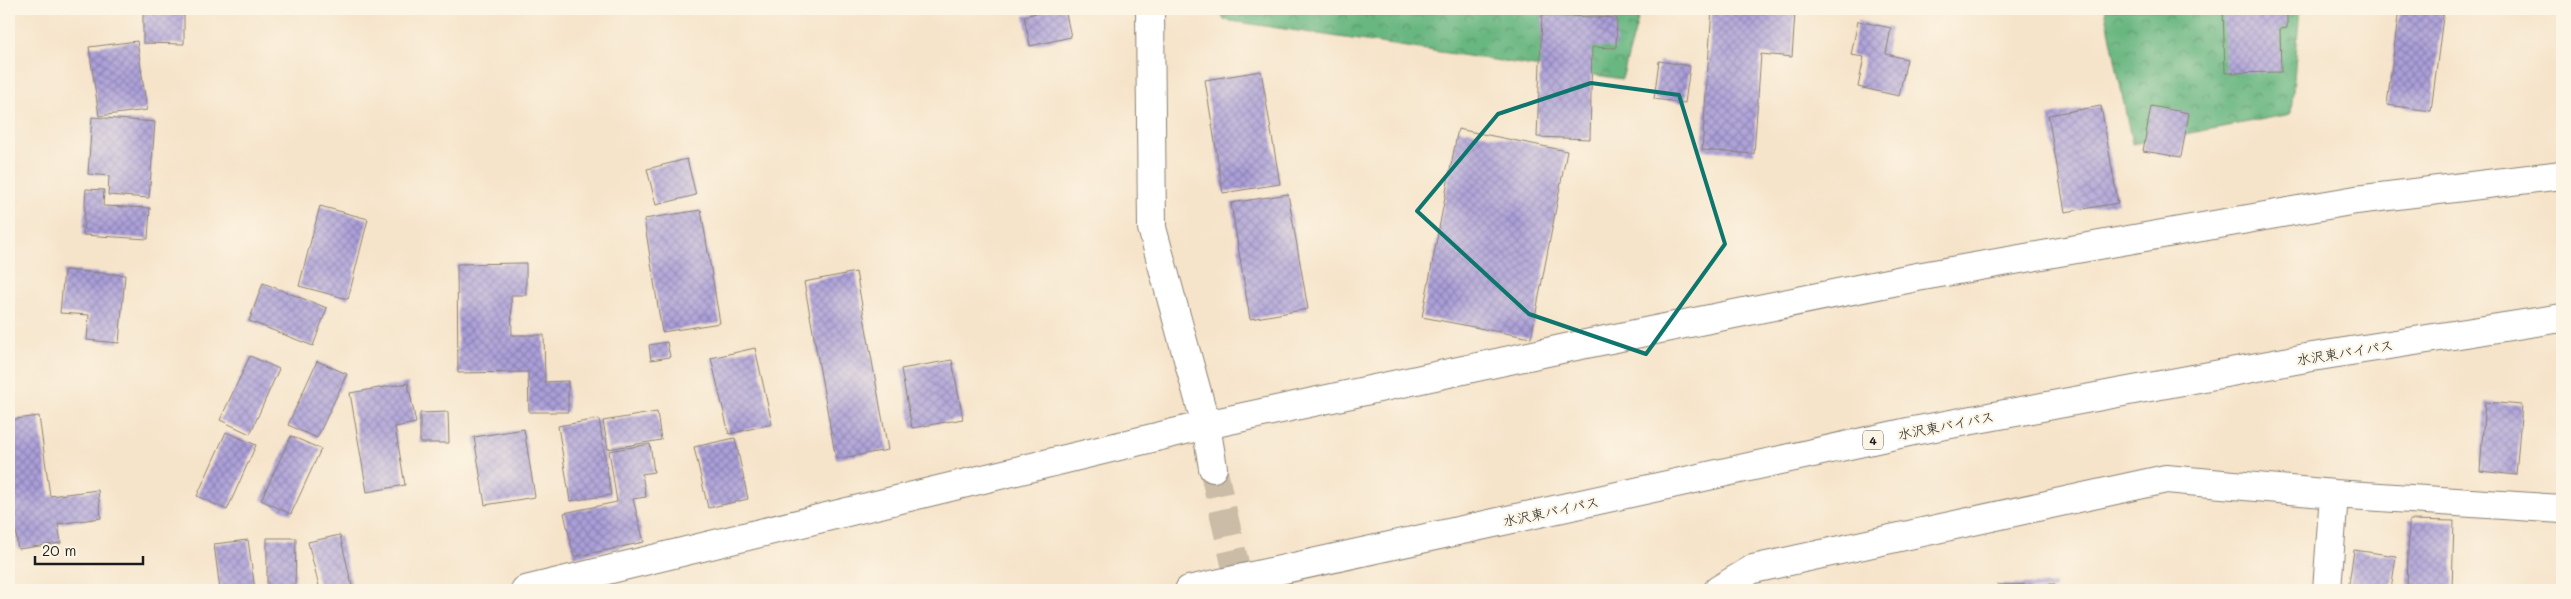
<svg xmlns="http://www.w3.org/2000/svg" width="2571" height="599" font-family="Mali,'Klee One',sans-serif">
	<defs>
		<pattern id="forest-crowns" width="20" height="18" patternUnits="userSpaceOnUse" patternTransform="scale(1.25)"><rect width="20" height="18" fill="#68b680"/><path d="M2 6a3 3 0 1 1 6 0M12 15a3 3 0 1 1 6 0" fill="none" stroke="#559368"/></pattern>
		<pattern id="building-cross-hatch" width="8" height="8" patternUnits="userSpaceOnUse" patternTransform="scale(1.25)"><rect width="8" height="8" fill="#ab9fd9"/><path d="M0 0l8 8M0 8l8-8" fill="none" stroke="#8a81af"/></pattern>
	</defs>
	<rect width="100%" height="100%" fill="#fcf5e5"/>
	<filter id="ink" filterUnits="userSpaceOnUse"><feTurbulence type="fractalNoise" baseFrequency=".02" numOctaves="2"/><feDisplacementMap in="SourceGraphic" scale="10" xChannelSelector="R" yChannelSelector="G"/><feConvolveMatrix kernelMatrix="1 2 1 2 8 2 1 2 1" color-interpolation-filters="sRGB"/></filter>
	<filter id="wash" filterUnits="userSpaceOnUse"><feTurbulence type="fractalNoise" baseFrequency=".0096" numOctaves="4" result="noise"/><feDisplacementMap in="SourceGraphic" scale="20" xChannelSelector="R" yChannelSelector="G"/><feGaussianBlur stdDeviation="1.12" result="paint"/><feColorMatrix in="noise" values="0 0 0 0 0 0 0 0 0 0 0 0 0 0 0 0 0 1.4 0 .05"/><feComposite in="paint" operator="in"/></filter>
	<g filter="url(#wash)">
		<rect width="100%" height="100%" fill="#f6e4ca"/>
		<path fill="url(#forest-crowns)" stroke="#42694e" d="M1220 9H1641L1622 79 1224 20Z
			M2105 9H2300L2291 114 2132 144Z"/>
		<g id="blocks">
			<path fill="url(#building-cross-hatch)" d="M143 9H184V44L143 43Z
				M1054 9H1065L1071 37 1030 46 1024 16Z
				M1712 9 1795 13 1792 57 1761 54 1754 154 1702 150Z
				M2223 9 2287 10V28L2280 29 2281 72 2225 73Z
				M2399 9H2444L2431 111 2387 105Z
				M1542 15 1617 18 1616 48 1592 47 1590 139 1537 137Z
				M1858 21 1891 28 1886 54 1907 59 1899 96 1858 87 1864 57 1851 55Z
				M137 41 147 110 99 116 89 47Z
				M1659 61 1690 66 1685 103 1654 99Z
				M1261 71 1280 184 1223 193 1205 80Z
				M2101 106 2118 203 2065 212 2048 115Z
				M2151 106 2189 113 2181 157 2143 151Z
				M92 117 155 122 149 198 108 195 109 176 88 174Z
				M1458 129 1567 151 1531 338 1422 317Z
				M687 159 696 195 656 205 647 169Z
				M86 189 104 190 103 206 150 208 148 239 83 235Z
				M1288 194 1308 309 1250 319 1231 203Z
				M320 206 368 219 348 299 299 286Z
				M701 210 720 323 662 332 644 219Z
				M526 263V295H511L512 335H544L545 382 568 381V412H529L528 372 458 373 457 264Z
				M64 270 125 275 119 343 87 340 89 315 60 313Z
				M856 272 888 450 836 459 804 282Z
				M263 283 327 308 313 346 249 321Z
				M667 342 670 357 651 360 649 345Z
				M755 348 772 424 729 434 711 358Z
				M250 356 279 369 250 434 220 420Z
				M952 360 963 419 912 428 901 369Z
				M317 361 347 374 317 438 288 425Z
				M408 383 416 423 395 427 405 485 367 492 350 393Z
				M2485 402 2522 405 2516 475 2480 471Z
				M448 412 449 443H420V413Z
				M657 412 661 440 608 449 603 421Z
				M39 416 50 496 98 490 101 518 58 524 61 543 18 549 9 480V420Z
				M599 419 611 495 570 501 558 426Z
				M524 429 535 497 485 505 474 437Z
				M226 432 256 445 227 510 197 496Z
				M291 436 321 449 291 514 261 500Z
				M735 438 748 499 708 508 694 447Z
				M650 444 654 472 642 474 646 497 633 499 644 542 574 557 564 513 617 502 609 451Z
				M2409 520 2454 521 2452 589 2407 588Z
				M340 535 352 586 333 590H320L308 542Z
				M267 538H296L295 590H267Z
				M248 540 255 590H220L214 544Z
				M2354 550 2396 556 2391 590H2348Z
				M2055 584V590H1997V585Z"/>
		</g>
	</g>
	<g filter="url(#ink)">
		<use href="#blocks" fill-opacity="0" stroke="#898073" stroke-width="1"/>
		<g fill="none" stroke-linecap="round" stroke-linejoin="round">
			<path stroke="#cabca7" stroke-width="28" stroke-dasharray="28 14" stroke-linecap="butt" d="M1213 468 1241 590"/>
			<g stroke="#898073" stroke-width="30">
				<path id="minor" d="M1150 9 1152 228 1206 425 1213 468
					M525 590 1206 425 1566 348 1917 277 2356 200 2562 175
					M1718 590 1753 569 2166 479 2334 494 2562 509
					M2327 590 2334 494"/>
			</g>
			<g stroke="#898073" stroke-width="30">
				<path id="highway" d="M1189 590 1913 431 2306 358 2562 318"/>
			</g>
			<use href="#minor" stroke="#fff" stroke-width="28"/>
			<use href="#highway" stroke="#fff" stroke-width="28"/>
		</g>
	</g>
	<path fill="none" stroke="#0f766e" stroke-width="4" stroke-linejoin="round" d="M1591 83 1679 95 1725 244 1646 354 1529 314 1417 211 1498 114Z"/>
	<g text-anchor="middle" dominant-baseline="central" stroke-width="4.5" stroke-linejoin="round" paint-order="stroke">
		<rect fill="#fcf5e5" stroke="#5f5d58" stroke-width="1" x="1863" y="430.5" width="20" height="19" rx="4"/>
		<g font-size="12" font-weight="bold" fill="#1c1c1c">
			<text x="1873" y="440">4</text>
		</g>
		<g font-size="14" fill="#1c1c1c" stroke="#fcf5e5">
			<text transform="translate(2345 352) rotate(-9)">水沢東バイパス</text>
			<text transform="translate(1946 425) rotate(-11)">水沢東バイパス</text>
			<text transform="translate(1551 511) rotate(-12)">水沢東バイパス</text>
		</g>
	</g>
	<rect width="2571" height="599" fill="none" stroke="#fcf5e5" stroke-width="30"/>
	<path d="M35 556v8h108v-8" fill="none" stroke="#1c1c1c" stroke-width="2.5"/>
	<text x="42" y="556" font-size="15" fill="#1c1c1c" stroke="#fcf5e5" stroke-width="4" paint-order="stroke">20 m</text>
</svg>
